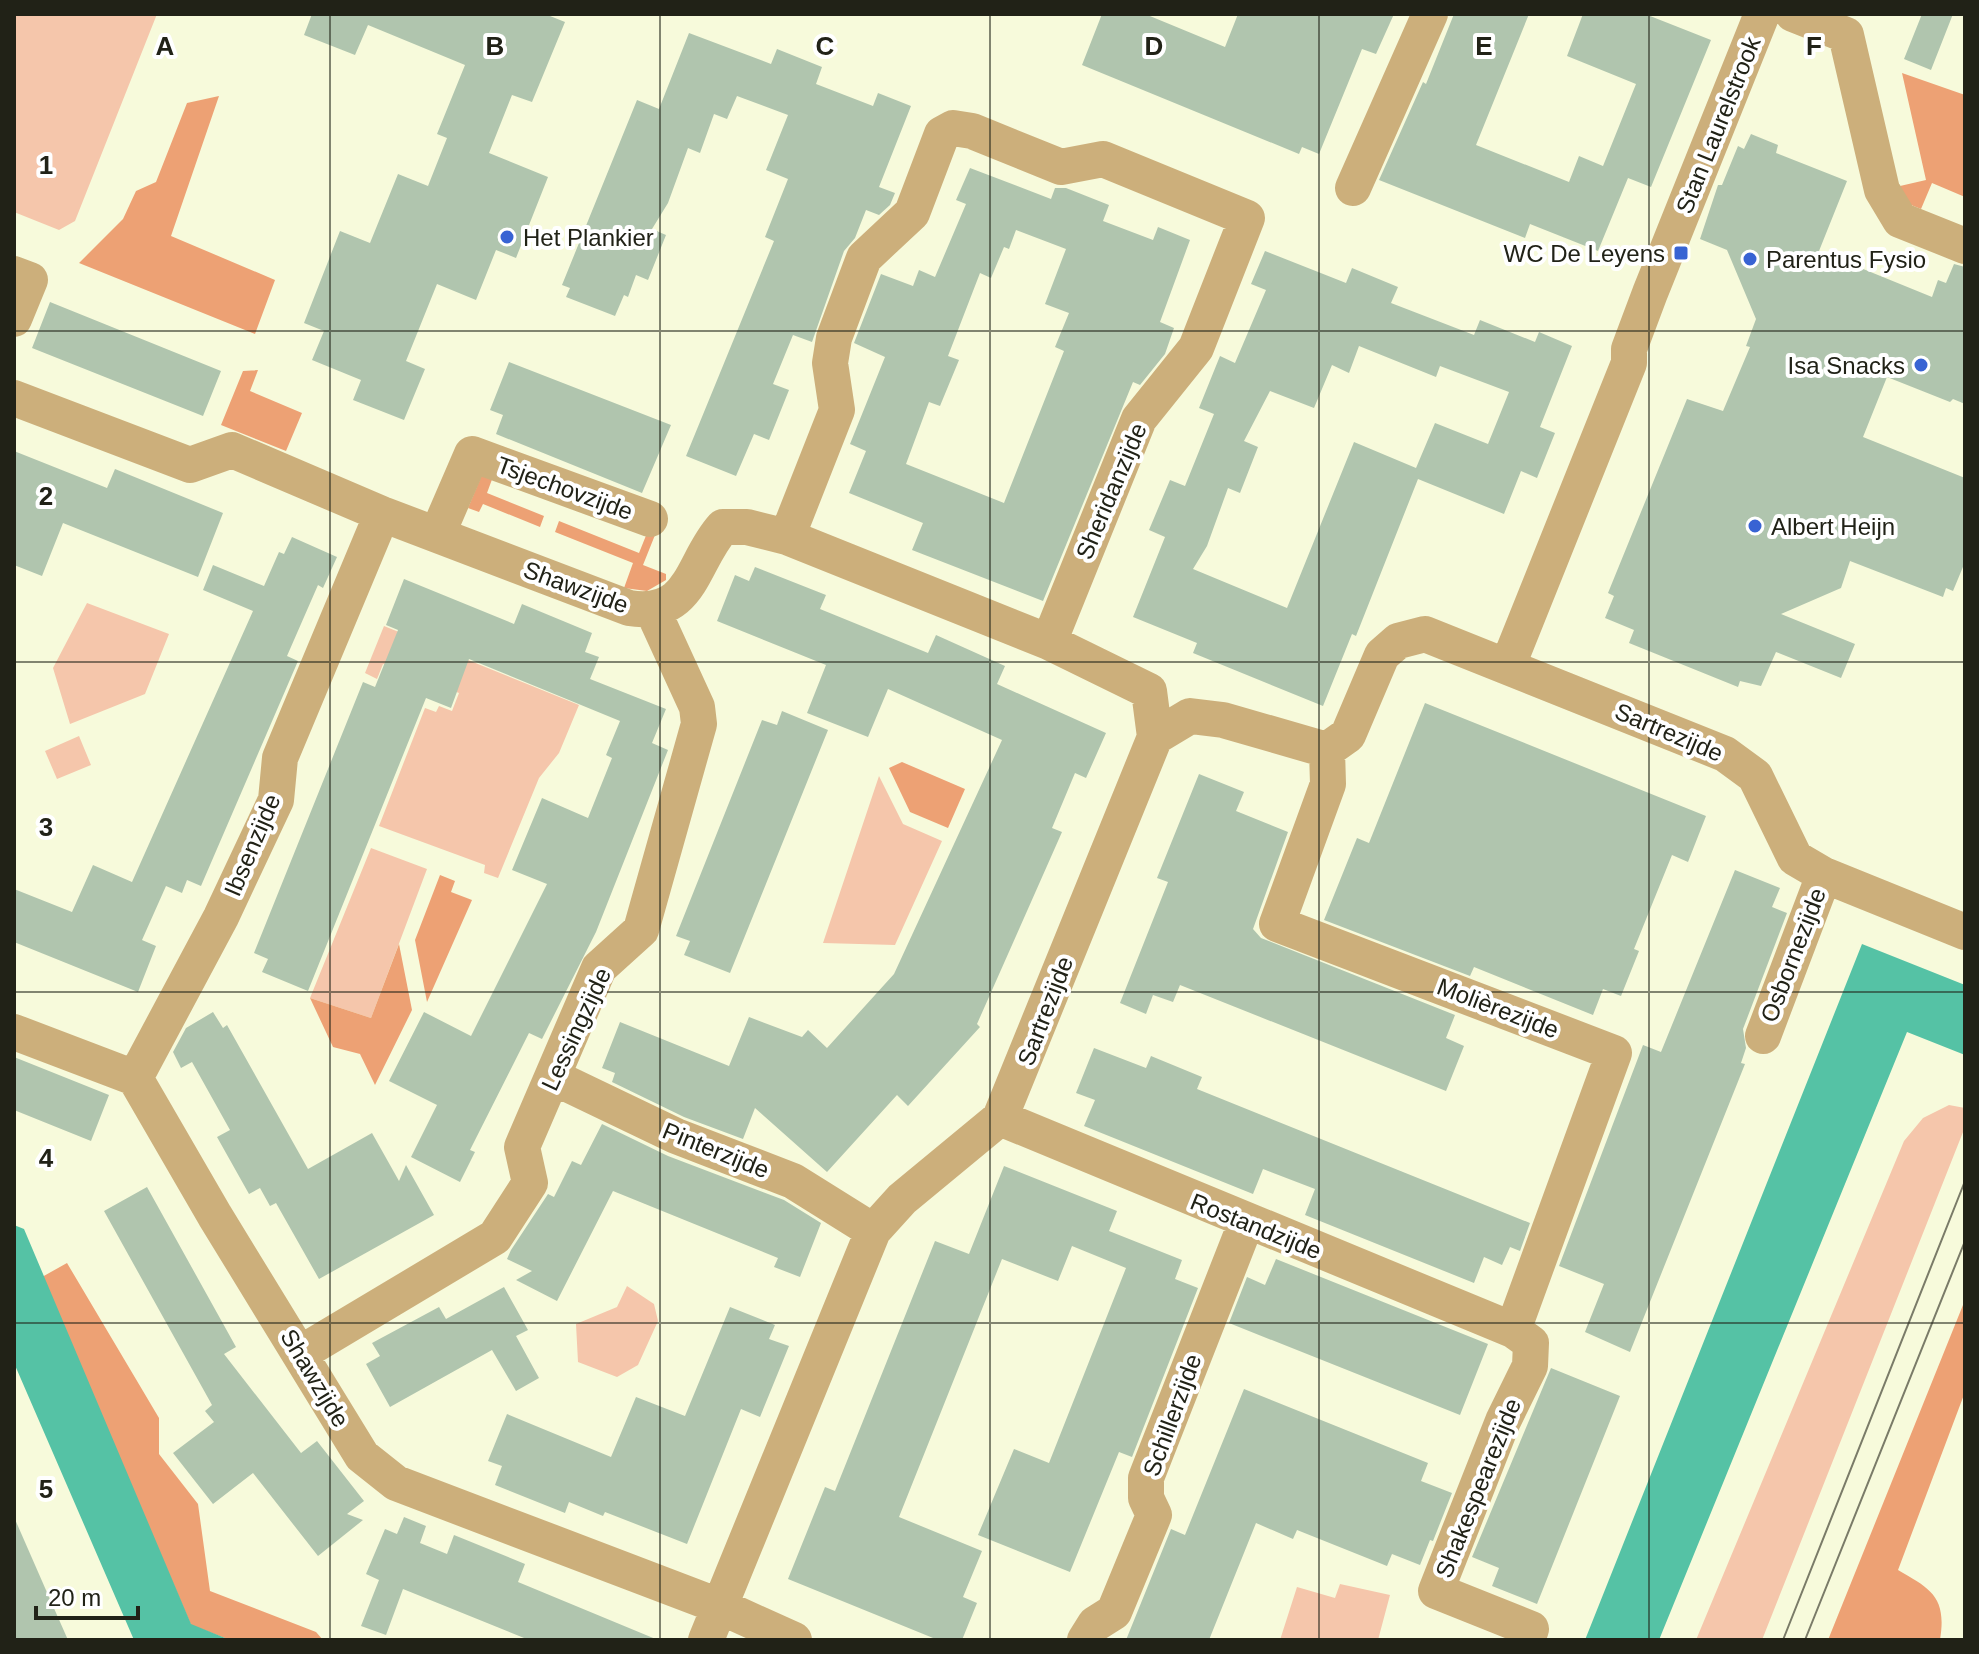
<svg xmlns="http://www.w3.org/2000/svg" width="1979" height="1654" font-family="Helvetica,sans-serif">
	<rect width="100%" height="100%" fill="#f7fadb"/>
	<path fill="#f5c6ab" d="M14 14H157L75 221 59 230 14 212Z
		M87 603 169 634 145 694 70 724 53 668Z
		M384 626 579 705 559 753 539 778 498 878 484 873 485 865 379 826 425 708 436 712 439 706 452 711 459 693 383 664 377 679 365 673Z
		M79 736 91 765 57 779 45 751Z
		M879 776 903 824 942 841 895 945 823 943Z
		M371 848 427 869 371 1018 310 998Z
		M1949 1105 1965 1108V1127L1762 1640H1696L1904 1141 1923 1118Z
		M627 1286 654 1304 658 1321 638 1365 617 1377 578 1362 576 1324 617 1307Z
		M1340 1584 1390 1595 1378 1640H1280L1297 1587 1335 1598Z"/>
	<path fill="#eda174" d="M1902 73 1965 95V197L1932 183 1921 209 1906 203 1900 186 1926 180Z
		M219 96 171 236 275 280 255 334 79 263 123 219 136 191 156 182 187 103Z
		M258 370 250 391 302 413 286 451 221 425 243 371Z
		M484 470 494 474 487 493 544 516 540 527 483 504 479 512 468 508Z
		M559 521 639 553 649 528 657 530 643 565 666 574V580L647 591 624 588 633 563 555 532Z
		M902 762 965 789 948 828 910 812 889 768Z
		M440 875 455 881 451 892 472 900 427 1002 415 940Z
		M399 944 412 1010 375 1085 360 1054 333 1047 310 998 371 1018Z
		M67 1263 159 1418V1454L198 1504 210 1591 316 1632 323 1640H230L191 1625 42 1277Z
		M1965 1300V1392L1898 1570C1931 1589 1947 1597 1940 1640H1828Z"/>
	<path fill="#55c2a5" d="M1862 944 1965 985V1055L1907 1032 1659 1640H1585Z
		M14 1225 24 1229 191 1624 230 1640H134L14 1363Z"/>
	<path fill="#b0c5ae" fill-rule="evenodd" d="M312 14H545L565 22 532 102 512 95 489 153 548 177 516 258 496 250 476 300 437 284 406 361 425 369 404 420 353 400 361 380 312 360 324 331 304 323 340 231 370 243 398 174 428 186 447 138 437 134 465 65 368 25 355 55 304 35Z
		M1102 14H1145L1225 47 1238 14H1394L1376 54 1362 49 1319 154 1302 147 1299 154 1082 65Z
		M1454 14H1529L1476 145 1569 182 1579 156 1603 166 1636 84 1567 56 1583 14H1645L1711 40 1651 187 1628 178 1598 251 1530 224 1525 238 1379 180 1423 82 1426 84Z
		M1922 14H1953L1931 70 1904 59Z
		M689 33 771 64 777 49 822 67 816 84 873 106 878 93 911 106 879 187 895 193 890 205 879 215 866 210 855 238 844 251 812 342 793 335 773 384 789 390 769 440 754 434 736 476 686 456 774 241 765 237 788 179 766 170 788 115 737 96 727 119 714 114 700 153 688 148 668 203 652 229 666 235 648 280 636 275 628 297 624 295 615 316 566 297 570 288 562 285 637 100 659 109Z
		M1751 134 1778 145 1776 153 1847 181 1819 251 1932 297 1938 280 1946 283 1954 264 1965 267V404L1953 399 1950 402 1887 377 1863 437 1965 478V562L1953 591 1946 588 1943 597 1850 561 1841 588 1781 614 1855 644 1841 678 1776 652 1761 686 1740 681 1738 687 1629 643 1634 630 1605 618 1614 596 1608 593 1687 399 1723 411 1750 347 1746 346 1756 319 1727 250 1700 239 1718 185H1722L1738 146 1744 149Z
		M970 168 1051 199 1055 188H1066L1109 205 1103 221 1153 240 1158 227 1190 240 1160 322 1174 328 1165 354 1140 385 1133 382 1043 601 912 550 923 523 849 493 866 451 850 444 885 357 854 343 881 274 913 286 919 270 935 277 966 204 956 200ZM1016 230 1066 249 1045 304 1069 313 1055 347 1064 351 1004 503 906 464 929 402 940 406 959 360 948 356 980 273 991 278 1004 247 1009 249Z
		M1265 251 1346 283 1352 268 1398 287 1391 303 1474 335 1480 320 1535 342 1539 332 1572 346 1540 427 1555 433 1537 478 1521 471 1504 514 1418 479 1356 636 1352 634 1323 706 1193 653 1197 643 1133 617 1165 537 1149 530 1170 480 1185 486 1214 414 1199 408 1220 356 1235 363 1266 290 1251 284ZM1359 346 1436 377 1440 366 1509 392 1488 444 1435 423 1416 468 1354 442 1287 608 1193 569 1207 546 1228 488 1240 493 1258 447 1244 441 1270 391 1314 408 1332 365 1349 373Z
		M50 302 221 371 203 416 32 348Z
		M509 362 671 425 642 493 496 434 503 415 490 410Z
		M14 451 107 488 115 469 223 513 198 577 63 523 42 576 14 565Z
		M292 537 337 557 323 588 318 585 287 656 298 661 201 886 187 880 182 893 166 886 142 940 156 946 138 992 14 942V889L72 912 93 865 132 882 253 611 203 590 213 565 264 586 279 552 284 554Z
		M755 567 826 595 820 609 928 653 936 635 1005 666 997 684 1106 733 1086 778 1075 773 1052 828 1062 832 977 1024 980 1027 908 1106 897 1095 827 1172 755 1108 743 1139 684 1117 612 1082 615 1073 602 1068 620 1022 729 1066 749 1017 802 1037 808 1030 827 1048 894 974 1002 740 888 689 868 737 807 713 826 665 717 621 735 575 749 581Z
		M404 579 514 624 522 604 592 633 585 652 599 657 590 679 666 709 652 743 668 750 596 932 542 1039 529 1033 470 1150 475 1152 460 1182 411 1157 437 1105 389 1081 424 1012 471 1036 547 884 512 870 542 798 588 818 612 758 606 755 620 721 469 659 451 708 426 698 308 991 262 972 268 959 254 953 363 682 375 687 398 630 386 625Z
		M1425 703 1706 816 1688 862 1672 855 1634 949 1639 951 1621 996 1603 989 1593 1015 1474 967 1470 976 1324 920 1357 838 1369 843Z
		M782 711 828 730 730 973 684 955 690 941 676 936 762 720 777 725Z
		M1199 774 1244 792 1236 811 1288 832 1253 929 1261 938 1455 1015 1446 1038 1464 1046 1446 1091 1180 985 1173 1002 1153 995 1146 1014 1120 1003 1168 882 1157 878Z
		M1735 870 1780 888 1772 907 1787 913 1743 1029 1746 1048 1741 1063 1745 1064 1630 1352 1585 1332 1604 1284 1559 1266 1643 1045 1661 1052Z
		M213 1012 223 1028 227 1025 308 1169 372 1133 399 1181 406 1165 434 1215 319 1279 276 1203 270 1206 260 1188 249 1194 217 1137 230 1130 192 1062 181 1068 173 1052 186 1028Z
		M1094 1048 1146 1068 1151 1056 1202 1077 1197 1089 1530 1223 1520 1251 1510 1247 1502 1265 1484 1257 1474 1283 1305 1215 1315 1189 1263 1169 1253 1194 1084 1126 1095 1100 1076 1093Z
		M14 1057 109 1095 91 1141 14 1110Z
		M602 1124 668 1156 784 1200 821 1223 800 1277 774 1267 778 1258 613 1191 557 1301 516 1280 532 1271 507 1259 511 1250 548 1194 554 1197 572 1161 581 1165Z
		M1004 1166 1117 1211 1109 1231 1182 1260 1175 1279 1198 1288 1132 1457 1119 1452 1070 1572 978 1535 1014 1449 1049 1463 1126 1268 1072 1246 1058 1281 1002 1259 899 1517 982 1551 963 1597 977 1603 962 1640H938L788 1579 825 1487 835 1491 935 1241 969 1254Z
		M147 1187 236 1347 224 1354 301 1453 317 1441 364 1501 347 1514 363 1520 318 1556 253 1473 213 1504 173 1453 214 1422 205 1411 212 1405 104 1211Z
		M1276 1259 1488 1344 1460 1415 1229 1323 1247 1277 1265 1285Z
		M504 1287 528 1330 516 1336 539 1378 516 1391 492 1350 390 1407 366 1364 380 1356 372 1343 439 1307 446 1319Z
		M730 1307 775 1325 769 1339 789 1346 760 1417 741 1409 687 1544 605 1512 603 1516 569 1502 565 1513 495 1485 502 1466 488 1461 507 1414 611 1457 636 1397 685 1416Z
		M1551 1368 1620 1396 1537 1604 1492 1586 1499 1568 1472 1557Z
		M1244 1389 1428 1463 1421 1481 1452 1493 1433 1541 1430 1540 1420 1565 1392 1554 1387 1566 1297 1530 1293 1539 1256 1523 1209 1640H1126L1171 1529 1185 1535Z
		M14 1517 49 1597 68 1640H14Z
		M404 1517 426 1526 420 1543 447 1554 454 1535 525 1564 518 1582 658 1640H529L403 1589 386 1635 361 1626 379 1580 366 1574 385 1529 397 1534Z"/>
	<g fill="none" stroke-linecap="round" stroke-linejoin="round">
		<path stroke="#ccaf7b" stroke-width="36" d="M1793 14 1846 35
			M1846 35 1882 190 1900 220 1965 246
			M1353 188 1430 14
			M14 274 30 280 14 319
			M14 398 190 465 232 450 382 514 629 608C693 618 691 562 723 527H747L787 537 1049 642 1149 691 1155 737
			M437 535 472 454 650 519
			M787 537 837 410 830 363 834 338 864 258 912 213 942 134 953 128 972 131 1061 167 1103 159 1247 218 1196 348 1139 419 1049 642
			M1508 665 1629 363V349L1650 293 1762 14
			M1327 750 1328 784 1277 924 1614 1053 1513 1330
			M14 1032 135 1078 215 1216 362 1456 396 1483 719 1606 794 1640
			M1763 1036 1824 875
			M135 1078 221 917 276 800 280 758 382 514
			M555 1078 676 1136 793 1181 873 1231
			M1000 1118 1513 1330 1531 1343 1530 1366 1503 1421 1436 1591 1531 1629 1527 1640
			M301 1353 495 1237 530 1183 522 1147 599 968 641 930 699 724 697 707 653 611
			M706 1640 873 1231 902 1199 1000 1118 1155 737 1190 716 1223 720 1327 750 1348 735 1382 655 1398 641 1425 634 1725 754 1755 776 1795 858 1824 875 1965 932
			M1085 1640 1095 1624 1114 1612 1154 1515 1146 1498V1478L1246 1223"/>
		<path stroke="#7a7b68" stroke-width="2" d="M1783 1640 1965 1181
			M1805 1640 1965 1241"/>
	</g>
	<path fill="none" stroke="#212217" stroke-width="2" stroke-opacity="0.55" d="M330 14V1640M660 14V1640M990 14V1640M1319 14V1640M1649 14V1640M14 331H1965M14 662H1965M14 992H1965M14 1323H1965"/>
	<g fill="#3863d3" stroke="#fff" stroke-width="3">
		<circle cx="507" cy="237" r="8"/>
		<rect x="1673" y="245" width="16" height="16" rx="4"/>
		<circle cx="1750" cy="259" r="8"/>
		<circle cx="1921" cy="365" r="8"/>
		<circle cx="1755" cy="526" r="8"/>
	</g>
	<g text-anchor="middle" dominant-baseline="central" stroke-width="8" stroke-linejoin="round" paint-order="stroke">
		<g font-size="24" fill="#212217" stroke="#fff">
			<text transform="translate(1718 125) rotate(-68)">Stan Laurelstrook</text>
			<text transform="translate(565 488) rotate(20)">Tsjechovzijde</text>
			<text transform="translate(1111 491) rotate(-67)">Sheridanzijde</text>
			<text transform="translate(576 587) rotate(20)">Shawzijde</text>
			<text transform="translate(1669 732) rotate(23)">Sartrezijde</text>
			<text transform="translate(252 845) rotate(-67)">Ibsenzijde</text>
			<text transform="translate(1793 955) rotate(-69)">Osbornezijde</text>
			<text transform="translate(1498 1008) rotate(21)">Molièrezijde</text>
			<text transform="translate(1045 1011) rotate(-69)">Sartrezijde</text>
			<text transform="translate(576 1029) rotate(-65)">Lessingzijde</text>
			<text transform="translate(716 1150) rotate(22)">Pinterzijde</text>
			<text transform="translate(1256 1226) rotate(22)">Rostandzijde</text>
			<text transform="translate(315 1378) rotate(59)">Shawzijde</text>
			<text transform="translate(1172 1415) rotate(-70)">Schillerzijde</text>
			<text transform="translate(1478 1488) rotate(-68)">Shakespearezijde</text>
		</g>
		<g font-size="24" fill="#212217" stroke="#fff" text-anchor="start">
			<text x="523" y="237">Het Plankier</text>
			<text x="1665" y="253" text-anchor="end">WC De Leyens</text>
			<text x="1766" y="259">Parentus Fysio</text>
			<text x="1905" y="365" text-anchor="end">Isa Snacks</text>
			<text x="1771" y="526">Albert Heijn</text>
		</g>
	</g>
	<g font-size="26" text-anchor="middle" font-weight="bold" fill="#212217" stroke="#fff" stroke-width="8" stroke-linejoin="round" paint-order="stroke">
		<text x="165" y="55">A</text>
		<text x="495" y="55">B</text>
		<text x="825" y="55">C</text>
		<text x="1154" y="55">D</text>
		<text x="1484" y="55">E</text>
		<text x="1814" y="55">F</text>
		<text x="46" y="174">1</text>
		<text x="46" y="505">2</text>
		<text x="46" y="836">3</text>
		<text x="46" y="1167">4</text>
		<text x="46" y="1498">5</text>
	</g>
	<rect width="1979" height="1654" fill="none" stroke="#212217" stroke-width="32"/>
	<path d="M36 1606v12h102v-12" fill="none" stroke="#212217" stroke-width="4"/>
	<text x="48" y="1606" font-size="24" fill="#212217" stroke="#ffffff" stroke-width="6" paint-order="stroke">20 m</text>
</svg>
